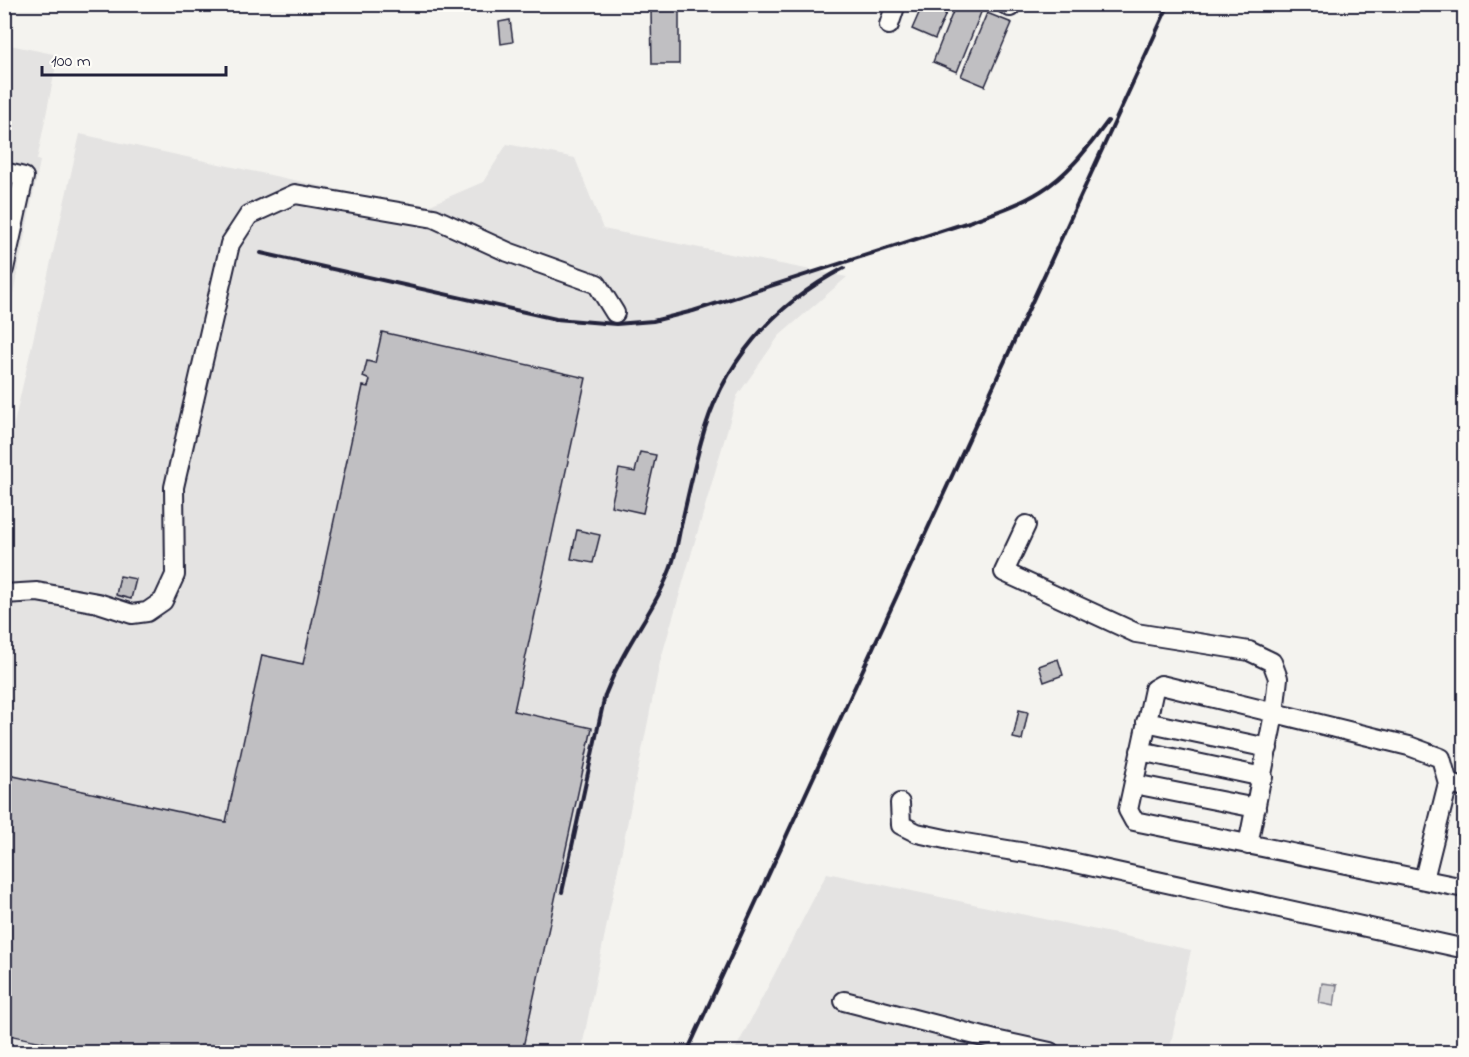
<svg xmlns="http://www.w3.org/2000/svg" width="1469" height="1057" font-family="'Indie Flower',sans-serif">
	<rect width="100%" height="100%" fill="#f4f3ef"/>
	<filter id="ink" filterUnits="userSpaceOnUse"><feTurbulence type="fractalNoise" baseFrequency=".0167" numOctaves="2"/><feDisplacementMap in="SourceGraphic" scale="12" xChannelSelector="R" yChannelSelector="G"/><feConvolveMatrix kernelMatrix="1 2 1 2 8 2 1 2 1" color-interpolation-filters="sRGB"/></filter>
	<g filter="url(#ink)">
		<path fill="#e4e3e2" d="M5 44 58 55 37 160 40 161 5 333Z
			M80 134 423 208 483 182 507 144 575 158 603 229 847 277 779 336 737 396 660 662 581 1052H5V463Z
			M827 873 1191 950 1169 1052H734Z"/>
		<path fill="#d5d4d5" stroke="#7c7b88" stroke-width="1.5" d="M1322 983 1337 985 1334 1006 1319 1003Z"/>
		<path fill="#c0bfc2" stroke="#22223b" stroke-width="1.5" d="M923 4H950L935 39 912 29Z
			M956 4H969L982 10 957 72 933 62Z
			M679 10V64H652L651 11Z
			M987 13 1012 23 985 86 961 76Z
			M510 20 513 42 501 44 499 22Z
			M382 332 586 378 514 711 592 728 522 1052H89L4 1034V774L226 822 262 655 303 664 363 386 368 387 370 380 363 377 367 361 375 363Z
			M640 452 656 455 643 513 611 506 619 469 635 472Z
			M577 530 600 535 593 563 571 559Z
			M120 576 136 579 131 599 116 595Z
			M1058 659 1063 675 1044 682 1039 666Z
			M1019 710 1028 712 1022 740 1013 738Z"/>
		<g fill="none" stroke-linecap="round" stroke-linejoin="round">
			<g stroke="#22223b" stroke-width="22">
				<path id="minor" d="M1005 4 1010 7
					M889 25 896 4
					M4 172 24 177 4 269
					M1026 525 1004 572 1136 633 1249 651 1272 662 1278 678 1274 714 1248 845
					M4 594 37 592 98 603 132 614 147 612 163 601 175 575 174 487 230 244 249 215 295 194 434 218 508 252 597 284 615 313
					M1146 722 1268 748
					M1140 751 1263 777
					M1134 784 1256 808
					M1464 788 1448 783 1441 758 1409 746 1161 685 1154 689 1128 810 1134 821 1464 888
					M900 803 901 825 917 833 959 842 1044 856 1461 948H1464
					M1424 879 1448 783
					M844 1001 995 1040 1050 1052"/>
			</g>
			<use href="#minor" stroke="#fdfcf7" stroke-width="18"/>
			<path stroke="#22223b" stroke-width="4" d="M261 253 556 319 616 324 653 321 693 311 969 222C993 213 1019 205 1041 191 1069 174 1089 146 1108 121
				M562 892 605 695C609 686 613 675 618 666 635 631 661 599 673 561 676 551 678 541 680 530 687 501 693 471 701 442 721 364 773 305 844 268
				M687 1052 1169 4"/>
		</g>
	</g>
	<rect width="1469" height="1057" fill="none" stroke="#fdfcf7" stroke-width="24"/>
	<rect x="12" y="12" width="1445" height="1033" fill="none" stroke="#22223b" stroke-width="2" filter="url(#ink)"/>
	<path d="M42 66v9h184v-9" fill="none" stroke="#22223b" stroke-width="3"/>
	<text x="51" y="66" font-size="18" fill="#22223b" stroke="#fdfcf7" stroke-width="4.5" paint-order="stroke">100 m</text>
</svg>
